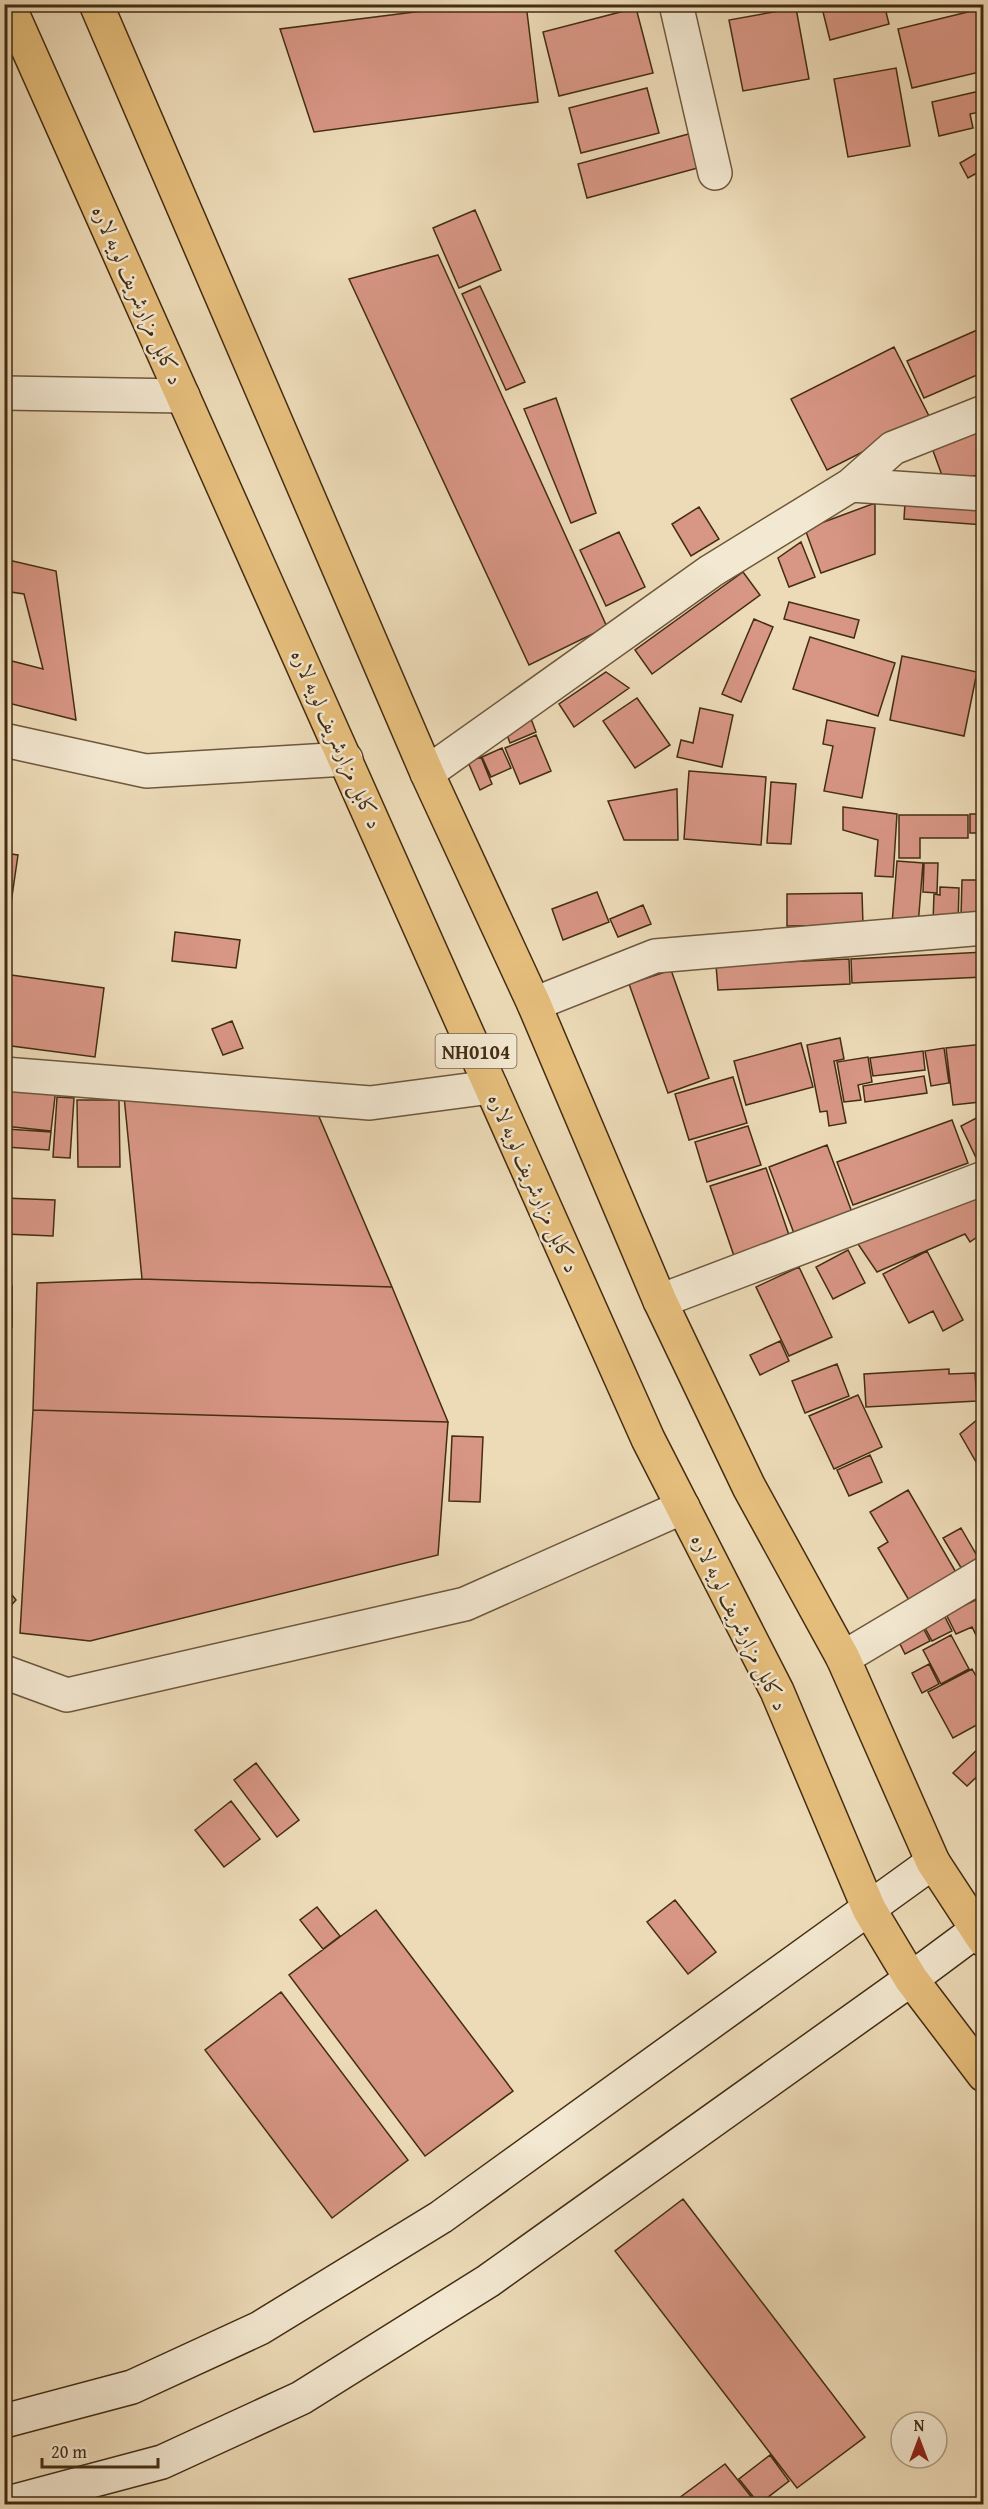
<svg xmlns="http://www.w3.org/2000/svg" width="988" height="2509" font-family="'Gentium Book Plus',Amiri,serif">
	<rect width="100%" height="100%" fill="#eddbb8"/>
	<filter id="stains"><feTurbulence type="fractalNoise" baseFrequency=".00333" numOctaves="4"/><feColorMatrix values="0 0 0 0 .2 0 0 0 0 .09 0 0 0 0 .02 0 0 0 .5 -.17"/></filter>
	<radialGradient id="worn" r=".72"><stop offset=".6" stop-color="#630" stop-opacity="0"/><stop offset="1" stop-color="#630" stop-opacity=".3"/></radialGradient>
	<path fill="#d89685" stroke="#432d13" stroke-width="1.5" d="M478 4H526L538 102 314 132 280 29Z
		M821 4H884L889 24 830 40Z
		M636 8 653 73 559 96 543 32Z
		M796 8 809 79 743 91 729 20Z
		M984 8V71L912 88 898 29Z
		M896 68 910 146 848 157 834 79Z
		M647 88 659 133 581 153 569 108Z
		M984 90V111L970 114 973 128 939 136 932 102Z
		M696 132 705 166 587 198 578 164Z
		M984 149V169L968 178 960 163Z
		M475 210 501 270 459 288 433 228Z
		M438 255 607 627 529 665 349 279Z
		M480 286 525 382 506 390 462 294Z
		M984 327V372L924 398 907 361Z
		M894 347 930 418 827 470 791 399Z
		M556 398 596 513 571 523 524 409Z
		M984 429V474L944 481 932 448Z
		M875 503V554L821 573 805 529Z
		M905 503 984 508V525L904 519Z
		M699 507 719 539 691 556 672 524Z
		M619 532 645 587 606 606 580 550Z
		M801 542 815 577 789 587 778 558Z
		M4 559 56 571 76 720 4 702V659L43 669 24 594 4 591Z
		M743 572 760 595 652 674 635 650Z
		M789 602 859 620 854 638 784 619Z
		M754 619 773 627 741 702 722 694Z
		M810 637 895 663 878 716 793 689Z
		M902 656 977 672 964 736 890 720Z
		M606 672 629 688 574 727 559 704Z
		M637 698 670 745 635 768 603 721Z
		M700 708 733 715 722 767 677 757 681 740 693 743Z
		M530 716 536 732 510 743 504 727Z
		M827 720 875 728 862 798 824 791 833 746 823 744Z
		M536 735 551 771 520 784 505 748Z
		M502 748 511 768 491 777 482 757Z
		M481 757 492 784 480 790 468 762Z
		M689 771 766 777 761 845 684 839Z
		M771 782 796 784 791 844 767 843Z
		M677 789 678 840H624L608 801Z
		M843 807 897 814 893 877 875 876 878 840 843 830Z
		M970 814H984V833H970Z
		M899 815H968V838H920V858H899Z
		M4 853 18 855 11 903 4 902Z
		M897 861 923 863 918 926 892 924Z
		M924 863H938L937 893 923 892Z
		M962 880H982L981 917H961Z
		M940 887 959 888 958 923 933 922 934 894 940 895Z
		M597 892 609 922 563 940 552 909Z
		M862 893 863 925 787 926V894Z
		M643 905 651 924 618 937 610 919Z
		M175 932 240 940 236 968 172 961Z
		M984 952V977L852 983 851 959Z
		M849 959 850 984 718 990 716 965Z
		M671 970 709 1078 668 1093 629 984Z
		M4 974 104 988 95 1057 4 1045Z
		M232 1021 243 1048 223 1055 212 1029Z
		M840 1038 844 1059 834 1061 846 1123 829 1126 827 1111 820 1112 807 1045Z
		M801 1043 813 1087 746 1105 734 1061Z
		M984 1044V1071L977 1072 980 1102 953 1105 946 1048Z
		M944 1048 949 1083 931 1086 925 1051Z
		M923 1051 925 1070 873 1076 870 1058Z
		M868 1057 872 1082 858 1085 861 1100 844 1102 837 1062Z
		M924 1076 927 1093 865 1102 863 1086Z
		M733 1077 747 1123 689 1140 675 1094Z
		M4 1083 56 1088 51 1131 4 1126Z
		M124 1096 317 1112 392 1287 142 1279Z
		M57 1097 74 1098 70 1158 53 1157Z
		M77 1100H119L120 1167H78Z
		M984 1114V1161L979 1164 961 1126Z
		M952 1120 968 1163 853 1205 837 1162Z
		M748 1126 761 1165 707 1182 695 1142Z
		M7 1129 51 1132 49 1150 6 1147Z
		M827 1145 853 1215 795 1236 769 1167Z
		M766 1168 790 1238 734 1256 710 1186Z
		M974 1187 984 1200V1232L970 1242 965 1234 877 1272 856 1241Z
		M4 1198 55 1200 53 1236 4 1234Z
		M848 1250 865 1283 833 1299 816 1267Z
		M927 1251 963 1320 943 1331 933 1311 909 1323 883 1274Z
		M799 1267 832 1337 789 1356 756 1287Z
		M142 1279 392 1287 448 1422 33 1410 37 1283Z
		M4 1286H12V1327H4Z
		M780 1341 789 1361 760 1375 750 1355Z
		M837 1364 849 1396 805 1413 792 1381Z
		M949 1369V1374L975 1373 977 1401 866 1407 864 1374Z
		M858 1395 882 1447 834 1469 809 1416Z
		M33 1410 448 1422 438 1555 90 1641 20 1633Z
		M984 1414V1474H983L960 1434Z
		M452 1436 483 1437 480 1502 449 1501Z
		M870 1455 882 1482 849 1496 837 1470Z
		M908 1490 957 1574 910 1602 878 1548 888 1542 870 1512Z
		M961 1528 980 1561 963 1571 943 1538Z
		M4 1585 16 1600 4 1613Z
		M984 1596V1651L972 1627 956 1634 946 1614Z
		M944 1615 952 1631 932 1641 924 1626Z
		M922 1626 930 1641 905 1654 897 1638Z
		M951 1635 969 1669 941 1684 923 1650Z
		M929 1664 939 1684 922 1693 912 1673Z
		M972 1669 984 1690V1721L953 1738 928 1692Z
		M984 1743V1770L967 1786 953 1773Z
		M256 1763 299 1820 277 1837 234 1780Z
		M231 1801 260 1839 224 1867 195 1830Z
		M675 1900 716 1952 688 1974 647 1922Z
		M317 1907 340 1936 323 1949 300 1920Z
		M376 1910 513 2091 425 2156 289 1975Z
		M281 1992 408 2160 332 2218 205 2050Z
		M683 2199 865 2437 797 2488 615 2251Z
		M770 2455 789 2481 759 2504 739 2479Z
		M725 2464 757 2504H671Z"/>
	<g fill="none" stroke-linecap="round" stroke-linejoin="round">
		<g stroke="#6e583c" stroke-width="36">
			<path id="minor" d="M676 4 715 173
				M4 393 183 396
				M851 485 984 494
				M4 740 146 771 346 759
				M427 773 711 571 851 485 893 448 984 412
				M534 1004 655 956 984 928
				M4 1074 370 1103 491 1087
				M660 1301 984 1178
				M843 1658 984 1574
				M4 1672 67 1695 465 1604 683 1507"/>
		</g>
		<g stroke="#432d13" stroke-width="36">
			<path id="secondary" d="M4 2421 132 2387 260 2328 441 2217 933 1862
				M4 2504 162 2462 301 2398 488 2281 911 1979 977 1930"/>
		</g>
		<g stroke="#432d13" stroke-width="36">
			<path id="trunk" d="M8 4 648 1439 777 1691 869 1909 911 1979 984 2075
				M96 4 427 773 534 1004 660 1301 749 1487 843 1658 933 1862 984 1940"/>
		</g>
		<use href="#minor" stroke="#f3e8d1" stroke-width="33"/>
		<use href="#secondary" stroke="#f3e8d1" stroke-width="33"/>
		<use href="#trunk" stroke="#e6be7c" stroke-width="33"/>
	</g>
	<g text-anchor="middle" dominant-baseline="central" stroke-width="5" stroke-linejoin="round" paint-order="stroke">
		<rect fill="#f3e8d1" stroke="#78654c" stroke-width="1.5" x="435.5" y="1034" width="81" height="34" rx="4.5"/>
		<g font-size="20" font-weight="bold" fill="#432d13">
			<text x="476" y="1051">NH0104</text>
		</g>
		<g font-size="21" fill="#432d13" stroke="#f3e8d1">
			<text transform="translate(138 295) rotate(66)">د کابل مزارشریف لویه لاره</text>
			<text transform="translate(337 739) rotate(66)">د کابل مزارشریف لویه لاره</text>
			<text transform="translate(534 1183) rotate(66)">د کابل مزارشریف لویه لاره</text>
			<text transform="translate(740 1622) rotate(64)">د کابل مزارشریف لویه لاره</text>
		</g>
	</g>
	<rect width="988" height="2509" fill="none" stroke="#eddbb8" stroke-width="24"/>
	<rect x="6" y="6" width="976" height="2497" fill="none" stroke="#432d13" stroke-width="3"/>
	<rect x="12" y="12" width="964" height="2485" fill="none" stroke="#432d13" stroke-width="1.5"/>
	<g transform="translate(919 2440)"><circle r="28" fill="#f3e8d1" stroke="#ad9d85" stroke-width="1.5"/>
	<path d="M0-4.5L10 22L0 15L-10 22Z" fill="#8f2418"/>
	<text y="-9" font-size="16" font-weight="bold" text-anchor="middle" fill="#432d13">N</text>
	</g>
	<path d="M42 2458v9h116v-9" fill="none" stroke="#432d13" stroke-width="3"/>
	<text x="51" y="2458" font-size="18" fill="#432d13" stroke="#f3e8d1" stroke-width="4.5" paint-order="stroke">20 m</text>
	<rect width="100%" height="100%" filter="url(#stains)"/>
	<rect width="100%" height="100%" fill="url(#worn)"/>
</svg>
